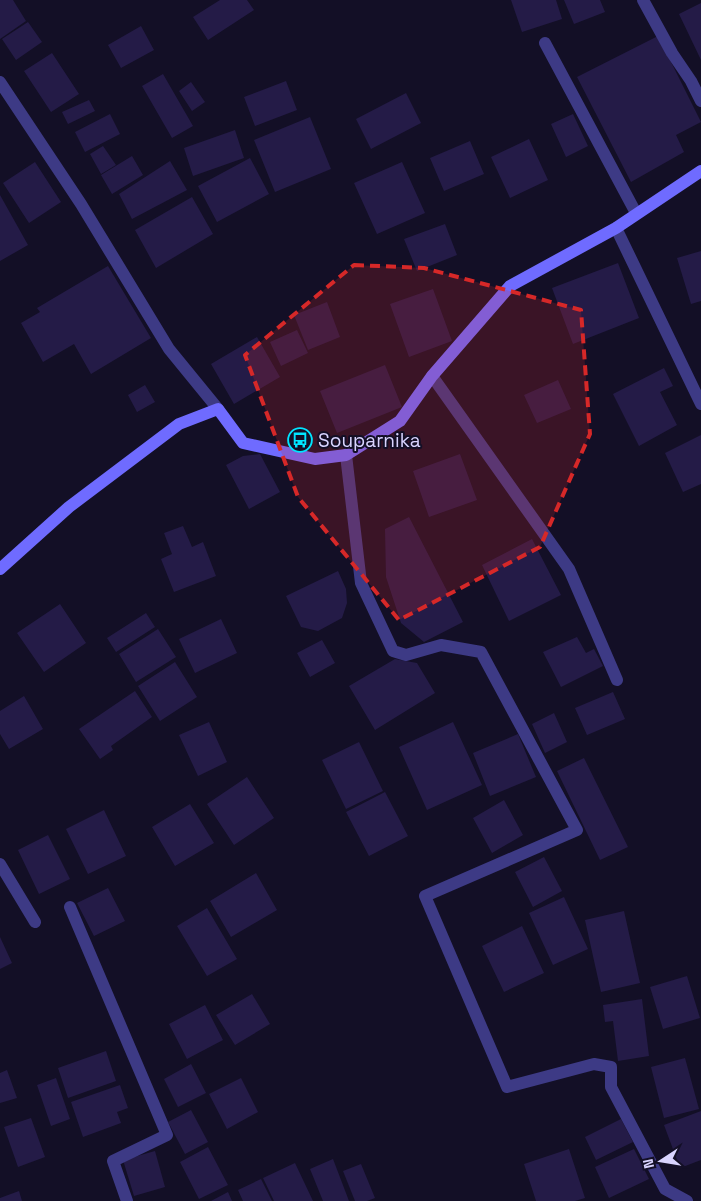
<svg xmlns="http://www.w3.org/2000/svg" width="701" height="1201" font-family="'Space Grotesk',sans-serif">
	<rect width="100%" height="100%" fill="#130f26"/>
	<path fill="#241b47" d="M0 0H13L26 21 0 39Z
		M220 0H247L254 10 208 40 193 17Z
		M511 0H556L562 19 522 32Z
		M564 0H600L605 12 574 24Z
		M701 3V60L679 14Z
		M28 22 42 42 16 60 2 39Z
		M141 26 154 50 121 68 108 45Z
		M658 36 701 122 676 135 684 152 631 182 577 77Z
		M52 53 79 94 51 112 24 71Z
		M163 74 193 126 172 138 142 86Z
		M286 81 297 110 255 126 244 97Z
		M191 82 205 102 192 111 179 91Z
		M406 93 421 123 371 149 356 119Z
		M89 100 95 111 68 124 62 112Z
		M110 114 120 134 85 152 75 132Z
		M573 114 588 146 566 157 551 124Z
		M310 117 331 169 275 192 254 140Z
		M235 130 244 158 193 176 184 148Z
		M529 139 548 180 510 198 491 157Z
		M470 141 484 174 444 191 430 158Z
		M103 146 116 165 101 174 90 154Z
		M132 156 143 175 112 194 101 175Z
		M250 158 269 194 217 222 198 186Z
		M170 161 187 190 132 219 119 194Z
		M35 162 61 202 29 223 3 183Z
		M402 162 425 213 377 234 354 183Z
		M0 195 28 245 0 261Z
		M192 197 213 234 156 268 135 230Z
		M445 224 457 255 417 271 404 239Z
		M701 251V301L691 304 677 258Z
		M618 263 639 318 573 344 552 288Z
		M108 266 151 338 91 374 74 344 43 362 21 323 40 312 37 308Z
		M433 289 452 341 409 357 390 304Z
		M327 302 340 337 308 350 294 315Z
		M297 330 308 353 281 366 270 342Z
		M257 337 280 377 234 404 211 364Z
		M385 365 402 407 337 433 320 391Z
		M664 368 673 386 660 392 677 425 639 446 613 394Z
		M558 380 571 409 537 423 524 395Z
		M145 385 155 402 137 412 128 395Z
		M701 435V484L683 492 665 453Z
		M260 454 280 492 249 509 226 465 243 456Z
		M460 454 477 500 429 517 413 471Z
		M409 517 463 622 424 642 401 623 386 577 385 529Z
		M183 526 192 547 203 542 216 576 174 592 161 559 172 554 164 533Z
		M532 539 561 595 509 621 482 565Z
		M338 571 346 589 347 603 342 618 318 631 301 627 286 596Z
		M60 604 86 643 44 672 17 633Z
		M146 613 155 627 116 652 107 638Z
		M221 619 237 653 195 673 179 639Z
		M158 629 176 657 136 682 119 654Z
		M577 637 586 653 594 649 603 666 561 687 543 652Z
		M322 640 335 663 310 677 297 653Z
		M395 659 417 663 435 693 375 730 349 686Z
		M175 662 197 697 160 721 138 686Z
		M135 691 152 717 111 746 113 750 100 759 79 729Z
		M613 692 625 719 587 735 575 708Z
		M24 696 43 729 9 749 0 734V711Z
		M554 713 567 742 545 753 532 724Z
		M209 722 227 762 198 776 179 735Z
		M453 722 482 785 427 810 399 747Z
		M518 734 536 777 490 796 473 753Z
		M359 742 383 791 346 809 322 760Z
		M584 758 628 847 600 860 557 771Z
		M247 777 274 818 234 845 207 804Z
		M385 792 408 836 369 856 346 812Z
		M504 800 523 835 492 853 473 818Z
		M190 804 214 843 175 866 152 827Z
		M104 810 126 856 88 874 66 829Z
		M48 835 70 879 39 894 18 850Z
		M544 857 562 891 533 907 515 872Z
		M256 873 277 910 231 937 210 901Z
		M108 888 125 921 94 936 77 903Z
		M564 897 588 949 553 965 529 913Z
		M207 908 237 959 207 976 177 926Z
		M624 911 640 983 601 992 585 920Z
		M522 926 544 973 504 992 482 946Z
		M0 937 12 963 0 969Z
		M687 976 700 1018 663 1029 650 987Z
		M252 994 270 1024 235 1045 216 1015Z
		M642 999 649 1056 618 1061 613 1021 605 1022 603 1005Z
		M205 1005 223 1040 187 1059 169 1024Z
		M106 1051 116 1081 68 1098 58 1068Z
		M685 1058 699 1109 664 1118 651 1067Z
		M191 1064 206 1093 178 1107 164 1079Z
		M7 1070 17 1098 0 1103V1073Z
		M56 1078 70 1119 51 1126 37 1085Z
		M241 1078 258 1112 227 1129 209 1094Z
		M120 1085 128 1108 117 1112 121 1123 83 1137 71 1102Z
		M191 1110 208 1142 185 1154 168 1122Z
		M701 1111V1160L680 1168 664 1125Z
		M31 1118 45 1157 18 1167 4 1127Z
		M621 1119 633 1142 596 1160 585 1137Z
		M208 1147 228 1185 199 1199 180 1162Z
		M569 1149 585 1198 575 1201H536L524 1164Z
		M634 1149 649 1179 609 1198 595 1167Z
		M155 1151 165 1187 134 1196 123 1160Z
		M333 1159 349 1201H323L310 1169Z
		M295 1163 313 1201H274L263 1178Z
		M361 1164 375 1198 367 1201H355L343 1171Z
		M261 1179 272 1201H243L238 1190Z
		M19 1191 22 1201H0V1198Z
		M228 1192 232 1201H211Z"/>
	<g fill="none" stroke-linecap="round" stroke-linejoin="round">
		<path stroke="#3d3a85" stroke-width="12" d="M643 0 672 53 691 81 701 101
			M545 43 636 213
			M0 82 81 204 169 349 218 409
			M616 228 701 404
			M432 376 569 569 617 680
			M346 455 361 583 393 651 406 655 441 645 481 652 577 830 425 896 507 1087 594 1064 611 1067V1087L665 1189 687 1201
			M0 864 35 922
			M70 907 167 1135 113 1161 127 1201"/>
		<path stroke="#6f6bff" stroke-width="12" d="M0 569 69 507 179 424 218 409 243 443 315 459 346 455 400 421 432 376 510 286 616 228 701 171"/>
	</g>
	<path fill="#d62828" fill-opacity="0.2" stroke="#d62828" stroke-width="4" stroke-dasharray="10 6" stroke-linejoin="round" d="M354 265 424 268 581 310 590 434 540 547 399 620 298 497 245 355Z"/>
	<defs>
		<g id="bus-ring" transform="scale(1.25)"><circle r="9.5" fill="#130f26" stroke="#00e5ff" stroke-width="1.5"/><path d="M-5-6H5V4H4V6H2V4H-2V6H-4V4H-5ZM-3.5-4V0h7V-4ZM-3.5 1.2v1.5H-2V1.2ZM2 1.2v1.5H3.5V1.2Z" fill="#00e5ff"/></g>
	</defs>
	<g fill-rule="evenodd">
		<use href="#bus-ring" x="300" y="440"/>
	</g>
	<g text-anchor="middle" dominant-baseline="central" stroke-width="4" stroke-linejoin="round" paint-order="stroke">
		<g font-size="19" fill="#d9d4ff" stroke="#130f26" text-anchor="start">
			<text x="318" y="440">Souparnika</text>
		</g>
	</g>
	<g transform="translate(661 1161) rotate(258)" stroke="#130f26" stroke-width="4" paint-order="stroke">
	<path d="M0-4L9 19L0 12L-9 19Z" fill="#d9d4ff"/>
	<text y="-8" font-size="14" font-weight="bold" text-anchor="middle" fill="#d9d4ff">N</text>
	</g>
</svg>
